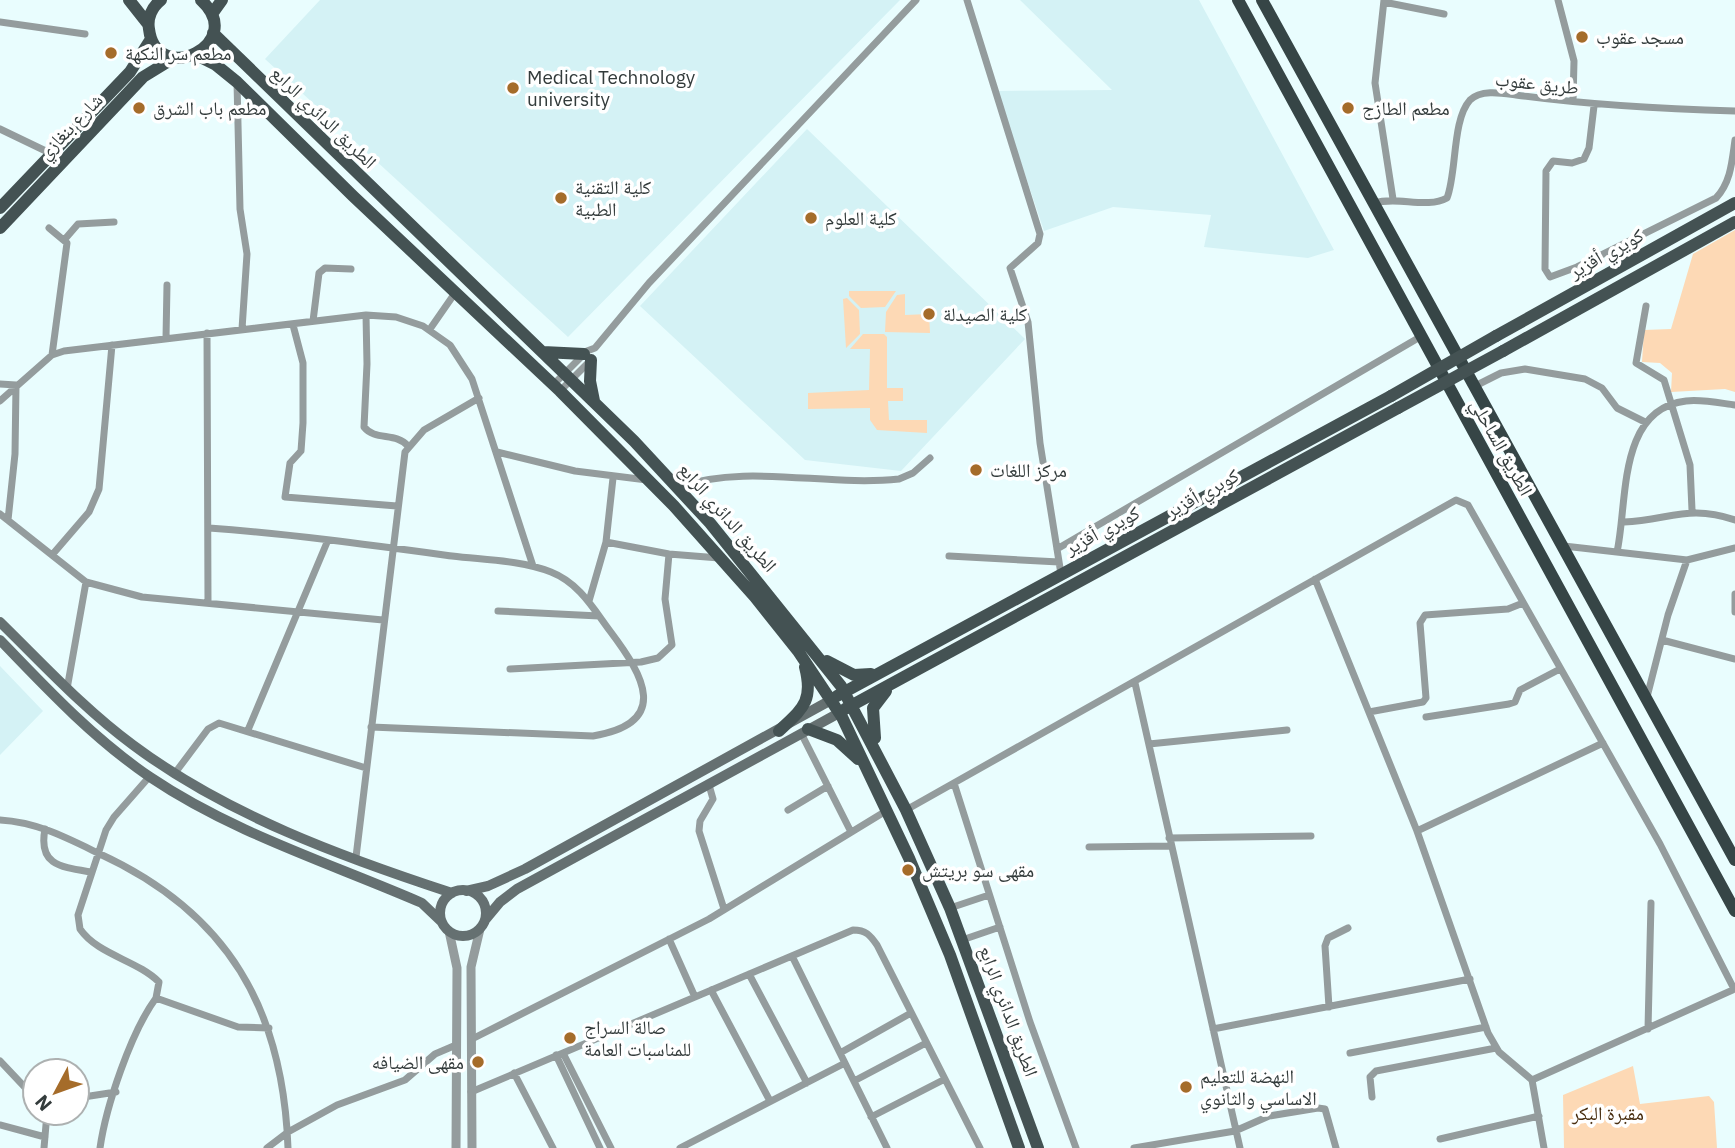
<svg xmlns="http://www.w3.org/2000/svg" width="1735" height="1148" font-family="'IBM Plex Sans','Noto Naskh Arabic',sans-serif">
	<rect width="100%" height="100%" fill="#e9fdfe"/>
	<path fill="#d4f2f5" d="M320 0H900L568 337 265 59Z
		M1020 0H1199L1334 250 1308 258 1204 247 1211 215 1113 207 1044 231 997 91 1112 90Z
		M807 129 1025 339 901 471 805 460 640 306Z
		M0 666 43 711 0 755Z"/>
	<path fill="#fdd9b5" d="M1735 230V392L1725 389 1671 392 1672 373 1660 363 1642 362 1644 330 1671 329 1693 254Z
		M849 291H896L885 307 861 308 849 296Z
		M905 294V315L929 314 930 333 885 332 886 312 897 295Z
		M847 298 859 310 860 334 846 348 843 299Z
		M863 334H884L887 337V388H903V401H888L889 420H927V433L877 430 870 420V408L808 409V393L869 390 870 349H850Z
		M1633 1066 1640 1104 1709 1096 1714 1102 1717 1148H1564L1563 1095Z"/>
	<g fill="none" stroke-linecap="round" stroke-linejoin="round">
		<path stroke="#949c9d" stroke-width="7" d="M967 0 1040 234 1038 243 1010 268 1028 322 1040 443 1061 574
			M1384 0 1375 83 1393 199
			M1558 0 1574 61 1573 101
			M1384 2 1444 14
			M0 22 85 34
			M237 82 240 209 247 254 242 329
			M1594 106 1589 148 1584 159 1572 163 1553 161 1546 171 1545 269 1550 277 1577 267 1716 198C1731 182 1732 161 1735 140
			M0 129 52 154
			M1375 203C1397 196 1427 209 1447 198 1457 172 1452 120 1470 100 1481 89 1502 93 1516 95 1589 105 1661 109 1735 111
			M49 228 67 243 52 355
			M65 239 78 224 114 222
			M1646 306 1636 363 1664 380 1690 465 1692 510
			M366 315 367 364 364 427C375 441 396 432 408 446
			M313 321 319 273 325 268 351 269
			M293 325 303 363V423L301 451 290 463 285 497 397 506
			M430 329 455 293
			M207 333 208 602
			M166 338 167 285
			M0 384 16 385 15 454 8 520
			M553 385 587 351 595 348 649 283 916 0
			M1477 385 1501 373 1525 369 1585 379 1602 388 1617 408 1645 422
			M560 391 590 361
			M0 401 52 355 64 351 366 315 396 317 423 326 450 345 472 379 533 566
			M497 452 575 471 647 480
			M677 487C750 463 825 487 899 479L913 473 930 458
			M0 514 86 582 142 597 383 620
			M1624 522C1669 520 1689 504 1735 520
			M209 528C291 534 371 545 452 556 484 560 520 560 551 572 579 583 593 608 610 631 644 676 671 723 593 736L371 727
			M606 542 669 554 719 558
			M1564 546 1687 560 1735 548
			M1057 549 1420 337
			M1617 552C1628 502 1617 409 1686 401 1701 399 1720 403 1735 405
			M52 555 89 512 99 489 112 345
			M949 556 1059 562
			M1315 579 1417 831 1488 1033 1499 1052 1532 1080 1544 1148
			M1735 594V612
			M589 601 606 542 613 478
			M498 611 599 616
			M1662 640 1735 659
			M510 669 641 662 658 658 672 645 665 599 669 554
			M1135 683 1240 1148
			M67 689 86 582
			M1647 697 1668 615 1687 560
			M1369 712 1423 702 1426 698 1420 623 1425 615 1508 609 1523 603
			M1426 717 1509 704 1515 702 1520 690 1560 669
			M248 730 328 540
			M801 733 851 832
			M1149 744 1287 730
			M175 773 208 729 219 723 366 768
			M150 776 114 817 106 830 78 915 80 929C98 955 137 960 159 982L156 998 238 1027 269 1028
			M954 783 1030 1022 1076 1148
			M709 785 713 799 700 821 699 831 724 909
			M788 810 828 786
			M906 810 1456 500 1468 505 1660 844 1734 989
			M0 820C37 822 67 838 100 854 228 913 283 1009 288 1148
			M45 829C38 865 60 867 91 872
			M1417 831 1603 743
			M1169 838 1311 836
			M1089 847 1171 846
			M356 857 405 452 424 430 479 398
			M950 908 989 895
			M669 939 695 997
			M962 940 1000 927
			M792 956 887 1148
			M749 974 807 1083
			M711 990 770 1101
			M1329 1007 1325 946 1328 938 1348 928
			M1213 1029 1470 979
			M1648 1029 1651 903
			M472 1039 709 919 886 811
			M563 1053 611 1148
			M840 1053 911 1013
			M1350 1053 1486 1027
			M556 1055 600 1148
			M0 1061 35 1098
			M514 1073 553 1148
			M1532 1080 1735 989
			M854 1081 926 1043
			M471 1092 853 930C866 930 870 935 877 945L980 1148
			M1372 1097 1370 1077 1376 1071 1496 1048
			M77 1098 116 1092
			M871 1117 945 1079
			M0 1125 45 1137
			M1440 1139 1539 1116
			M44 1148 47 1113
			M100 1148C106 1106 131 1032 156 998
			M267 1148 288 1132 337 1105 405 1080 435 1054 456 1045
			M680 1148 845 1063
			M1134 1148 1235 1131 1269 1116 1318 1108 1325 1109 1336 1148"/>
		<path stroke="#949c9d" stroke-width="9" d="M449 931 457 968 456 1148
			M472 1148 471 967 480 929"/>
		<path stroke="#657071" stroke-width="10" d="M0 622C43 664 84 709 133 745 227 815 342 857 452 893
			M0 640C47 689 94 739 150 777 233 833 330 863 422 903L442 922
			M440 913a23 23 0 1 1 46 0a23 23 0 1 1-46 0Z
			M466 891 488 886 525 869 831 700
			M485 920 500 902 517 889 839 713"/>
		<path stroke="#445253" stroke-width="12" d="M129 0 148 24
			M161 0C152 7 147 18 149 29 156 88 249 44 201 0
			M212 14 222 0
			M213 33 634 441 710 523 841 686 906 810 950 908 1038 1148
			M196 55 216 65 237 82 353 196 560 391 674 506 755 597 798 651 842 717 909 858 950 955 1019 1148
			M0 208 130 72 151 39
			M0 228 143 77 174 58
			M1496 336 1735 203
			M1503 351 1735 222
			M543 352 584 354
			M591 360 590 381 594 401
			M827 661 854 675 871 674
			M837 696 1391 396
			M845 709 1398 408
			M808 729 837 740 858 759
			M779 731C802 709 814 702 805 667
			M875 738 873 708 886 691"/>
		<path stroke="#364546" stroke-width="12" d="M1238 0 1735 911
			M1262 0 1735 860"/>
		<path stroke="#445253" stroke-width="12" d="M1391 396 1496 336
			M1398 408 1503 351"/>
	</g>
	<g fill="#a56c2a" stroke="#fff" stroke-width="2.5">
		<circle cx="1582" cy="37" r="7"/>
		<circle cx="111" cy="53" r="7"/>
		<circle cx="513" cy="88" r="7"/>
		<circle cx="139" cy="108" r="7"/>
		<circle cx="1348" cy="108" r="7"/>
		<circle cx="561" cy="198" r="7"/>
		<circle cx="811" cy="218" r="7"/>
		<circle cx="929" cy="314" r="7"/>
		<circle cx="976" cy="470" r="7"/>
		<circle cx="908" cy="870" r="7"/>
		<circle cx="570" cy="1038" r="7"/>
		<circle cx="478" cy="1062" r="7"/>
		<circle cx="1186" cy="1087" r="7"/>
	</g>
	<g text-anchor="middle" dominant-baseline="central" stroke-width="7" stroke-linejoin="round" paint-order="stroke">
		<g font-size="19" fill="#333b3b" stroke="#fff" text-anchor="start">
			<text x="1596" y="37">مسجد عقوب</text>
			<text x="125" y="53">مطعم سر النكهة</text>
			<text x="527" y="77">Medical Technology<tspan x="527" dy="22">university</tspan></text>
			<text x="153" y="108">مطعم باب الشرق</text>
			<text x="1362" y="108">مطعم الطازج</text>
			<text x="575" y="187">كلية التقنية<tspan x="575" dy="22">الطبية</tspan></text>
			<text x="825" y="218">كلية العلوم</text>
			<text x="943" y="314">كلية الصيدلة</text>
			<text x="990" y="470">مركز اللغات</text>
			<text x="922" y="870">مقهى سو بريتش</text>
			<text x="584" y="1027">صالة السراج<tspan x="584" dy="22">للمناسبات العامة</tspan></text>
			<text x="464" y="1062" text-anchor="end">مقهى الضيافه</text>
			<text x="1200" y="1076">النهضة للتعليم<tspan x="1200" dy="22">الاساسي والثانوي</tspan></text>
		</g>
		<g font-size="19" fill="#333b3b" stroke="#fff">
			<text transform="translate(1537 83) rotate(6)">طريق عقوب</text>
			<text transform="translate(324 117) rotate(44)">الطريق الدائري الرابع</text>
			<text transform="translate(70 126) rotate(-46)">شارع بنغازي</text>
			<text transform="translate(1606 253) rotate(-29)">كويري أقزير</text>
			<text transform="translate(1502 447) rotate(61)">الطريق الساحلي</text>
			<text transform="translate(1202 493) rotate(-29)">كوبري أقزير</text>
			<text transform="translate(728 517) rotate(49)">الطريق الدائري الرابع</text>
			<text transform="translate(1102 530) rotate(-28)">كويري أقزير</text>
			<text transform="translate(1009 1011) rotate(70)">الطريق الدائري الرابع</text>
		</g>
		<g font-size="19" fill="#482d0e" stroke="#fff">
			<text x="1608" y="1113">مقبرة البكر</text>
		</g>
	</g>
	<g transform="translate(56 1092) rotate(229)"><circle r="33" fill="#ffffff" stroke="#adb1b1" stroke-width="2"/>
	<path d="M0-5L12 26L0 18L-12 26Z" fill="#a56c2a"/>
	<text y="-10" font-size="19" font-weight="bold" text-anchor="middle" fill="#333b3b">N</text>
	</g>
</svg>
